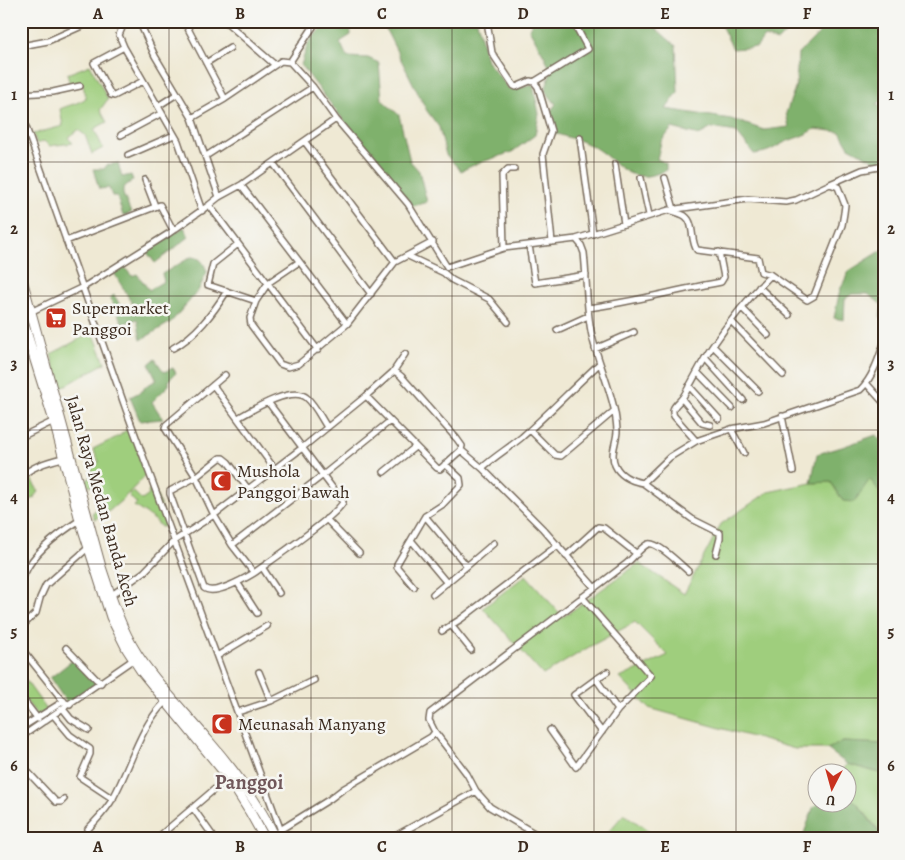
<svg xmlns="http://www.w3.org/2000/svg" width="905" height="860" font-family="Alegreya,serif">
	<rect width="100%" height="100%" fill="#f6f6f2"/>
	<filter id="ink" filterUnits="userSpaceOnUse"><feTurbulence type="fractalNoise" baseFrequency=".02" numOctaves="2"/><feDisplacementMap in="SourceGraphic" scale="10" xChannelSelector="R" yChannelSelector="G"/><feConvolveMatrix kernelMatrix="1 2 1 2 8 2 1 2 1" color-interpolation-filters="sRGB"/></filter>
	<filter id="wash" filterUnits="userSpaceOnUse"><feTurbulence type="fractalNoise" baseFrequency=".0096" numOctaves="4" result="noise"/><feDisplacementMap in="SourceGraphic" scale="20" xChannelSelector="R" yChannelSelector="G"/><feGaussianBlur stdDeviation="1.12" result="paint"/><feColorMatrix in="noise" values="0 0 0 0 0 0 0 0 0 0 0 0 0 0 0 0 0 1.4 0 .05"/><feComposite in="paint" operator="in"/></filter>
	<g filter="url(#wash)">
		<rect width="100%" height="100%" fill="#efe9d4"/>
		<path fill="#9fce7d" stroke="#6d7c4e" d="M90 65 108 99 100 110 107 122 94 129 103 148 92 154 85 135 78 130 68 138 73 143 49 146 44 141 37 144 33 134 63 126 60 109C68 105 78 104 86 98L83 85 80 82 70 85 67 74Z
			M93 332 105 363 60 389 51 354Z
			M131 427 147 474 122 500 108 512 104 511 95 520 92 513 97 509 95 501 100 498 96 486H85L84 482 91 477 93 465 99 462 93 449 121 435 122 433Z
			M28 474 39 492 34 496 35 498 30 500 27 498 21 502V480Z
			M870 479C881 493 886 496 881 515L884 517V744L843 742 827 749H795L649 708 620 678 668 655 635 622 589 647 543 675 483 608 526 575 563 617 639 563 684 594 721 524 768 492 811 483 831 482 843 501Z
			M153 486 168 526 161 527 155 520 134 506 137 504 129 496 133 491 142 500 149 495 148 491Z
			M21 674 47 710 38 716 21 695Z
			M847 764 884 774V837L856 802 848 797V772H842Z
			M624 814 655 835 653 839H602Z"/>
		<path fill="#7fb16c" stroke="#5d6e45" d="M322 21H350L351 35 340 42 347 57 368 58 379 63 382 100 399 115 410 161 419 171 427 202 413 206 337 112 301 65 308 43 323 26Z
			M383 21H477L487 61 510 90 533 85 539 114 535 135 512 152 476 164 461 171 446 155 439 127 427 111 385 28Z
			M533 21H634L651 24 676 46 678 92 666 109 731 119 764 130 789 127 786 113 796 85 798 54 823 29 841 21H884V99L876 105 884 107V161L877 162 849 147 840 132 815 129C806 135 798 137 788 141 773 147 773 152 754 154L736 132 712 128 699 135 672 128 661 142 657 159 666 163V170C627 189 619 160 590 145 578 139 564 137 552 132L548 114 556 104 545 91 551 71 545 57 529 29Z
			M719 21H778L786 33 778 41 764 37 757 47 733 49Z
			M118 163 122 177 131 175 133 180 123 188V194L131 213 123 216 117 196H112L109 188 99 189 93 169H104L107 165Z
			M184 227 189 237 155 263 146 251Z
			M884 249 883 318 880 317 882 305 868 294H852L845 299 844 320 834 318 840 290 849 271Z
			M191 257C201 257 204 263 207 272L198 291 171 322 141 340 137 319 123 324 110 298 114 295 123 310 135 308 114 273 122 265 132 276 137 274 149 290 164 281 162 274Z
			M155 359 164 372 173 368 176 373 169 380V385L152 402 163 419 140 421 130 397 144 390V387L157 380 149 364Z
			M876 435 884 442V498L870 479 854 502 843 501 831 482 811 483 817 454 842 447Z
			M73 660 97 684 67 703 50 678Z
			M843 742 884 744V774L847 764 827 749Z
			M848 797 856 802 884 839H802L813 808 818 803 848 802Z"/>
	</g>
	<g filter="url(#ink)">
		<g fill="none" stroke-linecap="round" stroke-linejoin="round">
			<g stroke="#7a6d5e" stroke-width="8">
				<path id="minor" d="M125 21 119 35 124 47 178 141 202 211
					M139 21 155 56 192 118 219 197
					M184 21 225 99
					M225 21 275 65
					M487 21 492 53 514 86 516 87 530 81 534 82 538 87 551 131 543 154 552 242
					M21 46 48 41 84 25 86 21
					M124 47 94 63 111 95 114 96 143 81
					M290 62 313 27
					M206 63 230 48
					M534 82 588 49 573 21
					M21 94 53 92 80 86
					M158 106 177 94
					M21 113 129 418 284 839
					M192 118 225 99 281 61 290 62 313 87 336 119
					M121 135 162 113
					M580 138 593 234
					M305 142 395 262
					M128 155 174 135
					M206 156 313 87
					M273 163 371 294
					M615 164 624 224
					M641 178 649 215
					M665 178 674 209
					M145 180 155 206
					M830 184 862 170 884 166
					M241 185 347 324
					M209 205 318 350
					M576 239 669 210 748 199 786 202 796 200 830 184 838 187 845 205 844 213 842 225 814 296 807 300 771 275 761 272 758 258 697 250C690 241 695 223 685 216 680 213 674 212 669 210
					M66 241 160 205 173 230
					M238 244 213 264 208 285 256 301 250 318 251 325 280 364 288 367 299 364 347 324 395 262 433 242
					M529 245 535 283 586 275
					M504 248 502 175 508 169H514
					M408 256 444 273 452 280 489 299 508 322
					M759 287 789 315
					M256 301 268 283 299 262
					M588 308C633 302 676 290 721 282L724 277 719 252
					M742 308 768 335
					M22 316 87 285 168 234 209 205 219 197 241 185 336 119 408 204 447 267 504 248 576 239 581 245 584 253C587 281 586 309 592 336 598 362 610 387 615 413 616 419 617 426 617 432 616 444 610 454 615 465 620 476 632 481 643 483L670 457 696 441 731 429 764 423 860 390C872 379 879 358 884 343
					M731 321 783 375
					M557 330 588 316
					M713 346 758 391
					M173 348C196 336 213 313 227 291
					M595 349 634 332
					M21 351 31 348
					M705 358 743 400
					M393 372 405 354
					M697 372 732 408
					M225 375 166 425 165 428 196 477 214 515 232 545 254 573C269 562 338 515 343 502L268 402
					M866 383 884 403
					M213 385 274 468
					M689 386 719 419
					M682 399 702 423 710 425
					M782 416 793 471
					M238 418C252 410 292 385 307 398 315 405 321 418 327 427
					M731 429 744 453
					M530 430 555 455 561 456 614 411
					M21 437 54 421
					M696 441 674 416C670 407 678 404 683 397 693 381 701 363 712 347 729 322 749 297 771 275
					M461 450 482 468 543 529 594 587
					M482 468C495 456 509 448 522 437 549 413 573 388 599 364
					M384 472 415 447
					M21 477C32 466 49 461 63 458
					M643 483 692 519 720 533V538L716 554
					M248 489 228 462 223 458H220L196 477 170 491V494L204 588C214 596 244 579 254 573
					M425 516 467 566 433 594
					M326 519 359 553
					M411 540 447 583
					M232 545 323 475 390 421
					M566 556 598 527 604 528 637 554
					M467 566 494 543
					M262 567 279 593
					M25 573C34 552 61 532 80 520
					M237 582 257 613
					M414 587 397 567V564L425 516 442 505 461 485 460 478 445 464
					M109 597 144 572 174 541 214 515 302 448 366 396 393 372H396L401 376 457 439 462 446 461 450 440 469 437 468 366 396
					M451 625 471 650
					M21 627 36 613 40 598 46 585 89 547
					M442 631 461 619 558 545
					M21 648 64 702 70 705
					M66 648 96 679 101 683
					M217 656 267 626
					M259 672 271 701
					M596 679 607 672
					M21 697 38 719
					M63 709 71 719 89 730
					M238 712 271 701 314 680
					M54 716 70 735 90 749V754L80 777 113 799
					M21 728 64 701
					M550 730 576 767 618 710 651 676 582 597
					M435 732 467 774 476 791 490 807 544 839
					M602 732 574 695 596 679 618 710
					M21 737 134 659
					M21 761 27 771 56 802H61L64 799
					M193 808 215 839
					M88 829C97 819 107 810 113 798 131 766 139 728 165 702
					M280 830 330 799 343 789 431 737 435 732 429 720 430 713 626 564C633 558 641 547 648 544 657 541 681 565 688 571
					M156 839 230 776
					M390 839 476 791"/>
			</g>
			<g stroke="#7a6d5e" stroke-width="11">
				<path id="trunk" d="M21 276 101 567C111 597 120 627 137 654 157 685 184 711 207 739 234 770 258 802 276 839
					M21 315 54 421 80 520 111 617 127 649 142 672 228 777 250 812 265 839"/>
			</g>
			<use href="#minor" stroke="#fff" stroke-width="5"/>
			<use href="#trunk" stroke="#fff" stroke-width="9"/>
		</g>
	</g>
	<path fill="none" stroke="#3b2a1e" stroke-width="1" stroke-opacity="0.55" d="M169 21V839M311 21V839M452 21V839M594 21V839M736 21V839M21 162H884M21 296H884M21 430H884M21 564H884M21 698H884"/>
	<defs>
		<g id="supermarket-square" transform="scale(1.125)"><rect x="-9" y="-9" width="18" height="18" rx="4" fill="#c8321e" stroke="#f6f6f2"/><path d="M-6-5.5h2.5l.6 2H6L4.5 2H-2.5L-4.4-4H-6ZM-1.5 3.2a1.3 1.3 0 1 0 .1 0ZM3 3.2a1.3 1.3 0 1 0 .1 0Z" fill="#fff"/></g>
		<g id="mosque-square" transform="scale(1.125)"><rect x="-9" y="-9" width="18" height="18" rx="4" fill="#c8321e" stroke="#f6f6f2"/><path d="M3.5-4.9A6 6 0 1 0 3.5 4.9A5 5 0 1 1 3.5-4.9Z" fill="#fff"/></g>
	</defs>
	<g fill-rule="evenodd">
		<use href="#supermarket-square" x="56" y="318"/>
		<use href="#mosque-square" x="221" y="481"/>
		<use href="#mosque-square" x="222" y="724"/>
	</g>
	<g text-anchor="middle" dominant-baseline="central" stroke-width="5" stroke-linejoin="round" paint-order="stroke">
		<g font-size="18" fill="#3b2a1e" stroke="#f6f6f2" text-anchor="start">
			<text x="72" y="308">Supermarket<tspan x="72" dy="21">Panggoi</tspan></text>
			<text x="237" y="471">Mushola<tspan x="237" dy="21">Panggoi Bawah</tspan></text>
			<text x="238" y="724">Meunasah Manyang</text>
		</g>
		<g font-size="18" fill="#3b2a1e" stroke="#f6f6f2">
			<text transform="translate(102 501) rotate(74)">Jalan Raya Medan Banda Aceh</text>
		</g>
		<g font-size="20" font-weight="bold" fill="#71585b" stroke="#f6f6f2">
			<text x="249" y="782">Panggoi</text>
		</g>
	</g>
	<rect width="905" height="860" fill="none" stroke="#f6f6f2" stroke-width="55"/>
	<g transform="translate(832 788) rotate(186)"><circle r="24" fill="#f6f6f2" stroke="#aba49d"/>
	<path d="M0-4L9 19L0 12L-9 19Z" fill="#c8321e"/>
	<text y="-8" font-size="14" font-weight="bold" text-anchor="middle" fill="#3b2a1e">U</text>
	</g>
	<rect x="28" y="28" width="850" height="804" fill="none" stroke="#3b2a1e" stroke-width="2"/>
	<g font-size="16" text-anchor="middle" font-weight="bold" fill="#3b2a1e">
		<text x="98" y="19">A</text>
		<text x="240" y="19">B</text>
		<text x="382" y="19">C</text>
		<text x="523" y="19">D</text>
		<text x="665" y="19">E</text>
		<text x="807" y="19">F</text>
		<text x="14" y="100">1</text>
		<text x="891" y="100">1</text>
		<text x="14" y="234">2</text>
		<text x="891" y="234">2</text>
		<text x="14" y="369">3</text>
		<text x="891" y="369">3</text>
		<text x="14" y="503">4</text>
		<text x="891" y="503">4</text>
		<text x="14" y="637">5</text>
		<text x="891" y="637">5</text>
		<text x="14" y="771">6</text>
		<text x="891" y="771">6</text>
		<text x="98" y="852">A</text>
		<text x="240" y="852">B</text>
		<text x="382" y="852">C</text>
		<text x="523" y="852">D</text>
		<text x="665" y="852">E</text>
		<text x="807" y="852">F</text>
	</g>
</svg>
